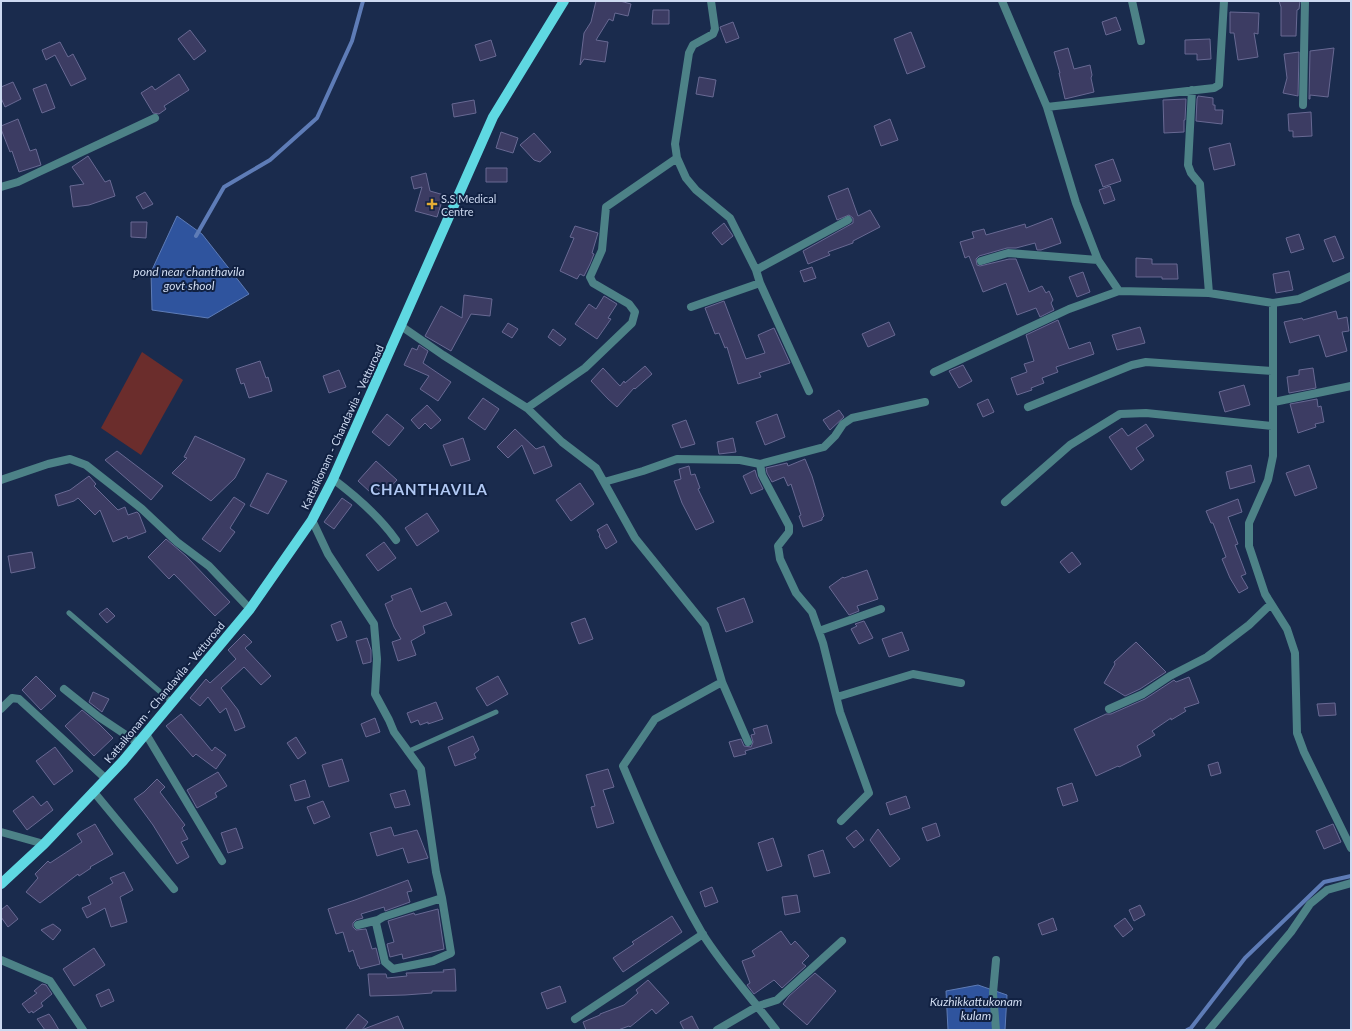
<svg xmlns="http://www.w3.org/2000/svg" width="1352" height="1031" font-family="Lato,sans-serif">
	<rect width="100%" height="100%" fill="#1a2b4d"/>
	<path fill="#6b2d2c" d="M142 352 183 380 141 455 101 428Z"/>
	<path fill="#2f549e" stroke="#5e7cb7" d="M177 216 202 234 249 294 208 318 152 310 151 272Z
		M978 985 1007 995 1005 1030H948L946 991Z"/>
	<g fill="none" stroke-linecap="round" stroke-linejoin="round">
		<path stroke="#5e7cb7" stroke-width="4" d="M196 236 224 187 270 160 317 118 352 41 363 1
			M1187 1030 1191 1028 1245 958 1324 882 1351 876"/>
	</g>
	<path fill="#3c3c63" stroke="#686993" d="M596 1H620L631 4 628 16 615 13 613 21 609 19 596 40 608 42 605 62 584 59 580 65 584 33 591 22Z
		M1279 1H1300L1299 9 1297 10 1296 36H1281V7Z
		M653 10H669V24H652Z
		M1230 12 1259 13 1258 34 1254 33 1258 57 1238 60 1234 33H1230Z
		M1116 17 1121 30 1106 35 1102 22Z
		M733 22 739 38 726 43 720 27Z
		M190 30 206 51 194 60 178 39Z
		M911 32 925 67 907 74 894 39Z
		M1210 39 1211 59 1197 60V54H1185V40Z
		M491 40 496 56 480 61 475 45Z
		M60 42 68 57 73 54 86 79 71 86 55 55 46 60 42 50Z
		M1068 48 1074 69 1090 65 1092 75 1091 78 1094 92 1065 99 1059 73H1060L1054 52Z
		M1334 48 1328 97 1310 95V99H1309L1310 51Z
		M1299 52 1298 96 1283 93 1287 78 1284 54Z
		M179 74 189 90 164 106 166 109 159 114 153 113 141 93 152 86 155 90Z
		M699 77 716 80 713 97 696 94Z
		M13 82 21 99 5 107 1 98V87Z
		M46 84 55 108 42 113 33 89Z
		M1198 96 1213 98V105H1215V110H1223L1222 124 1196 121 1197 99Z
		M1186 99 1185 120H1184V132L1164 133 1163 100Z
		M474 100 476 113 454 117 452 104Z
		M1311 112 1312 136 1293 137V131H1289L1288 114Z
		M18 119 30 151 36 149 41 165 19 172 12 151 10 152 1 129V126Z
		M890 119 898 140 881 146 874 126Z
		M501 132 518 138 513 153 496 148Z
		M534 133 551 152 540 162 534 160 520 145Z
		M1230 143 1235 165 1214 170 1209 148Z
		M88 156 105 182 110 180 115 196 89 205 73 207 70 186 84 184 72 167Z
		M1113 159 1121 181 1103 187 1095 165Z
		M486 168H507V182H486Z
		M426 173 430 191 444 195 437 217 415 211 422 187 414 189 411 177Z
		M1110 186 1115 200 1104 204 1099 190Z
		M848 188 858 216 870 210 880 227 853 241V243L828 252 830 255 808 264 803 251 853 223V218L849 215 837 220 828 196Z
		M145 192 153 204 143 209 136 197Z
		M1052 218 1061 243 1041 250H1037L1035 243 1016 248H1007L979 256 976 259 977 265 980 266 1009 259H1016L1029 292 1042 286 1046 293 1049 291 1053 300 1051 303 1054 310 1040 317 1036 308 1017 315 1006 283 983 292 969 256 965 258 960 242 974 238 972 232 984 229 986 235 1025 224 1026 228Z
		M131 222H147L146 238 131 237Z
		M724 223 733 236 722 245 712 233Z
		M575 226 598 233 592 253 594 254 590 264 584 276 580 274 577 279 560 271 574 238 570 237Z
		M1299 234 1304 249 1291 253 1286 238Z
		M1335 236 1344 258 1333 262 1324 240Z
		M1136 258 1152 259V264H1177L1178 279H1162V277H1136Z
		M812 267 816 278 804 282 800 271Z
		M1289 271 1293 290 1276 293 1273 274Z
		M1083 272 1090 292 1077 297 1069 277Z
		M464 295 492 299 490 316 471 314 451 351 425 336 441 306 462 318Z
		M604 296 617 304 608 318 611 319 597 339 575 324 589 304 596 309Z
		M724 301 746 359 765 353 758 335 774 328 790 363 759 373 761 377 738 384 727 347 725 348 719 333 715 334 705 308Z
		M1336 311 1338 319 1347 317 1349 331 1342 332 1347 351 1326 357 1319 335 1290 343 1284 322 1302 318 1303 320Z
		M1058 320 1069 349 1090 342 1094 354 1056 367 1058 372 1042 378 1044 383 1031 388 1032 390 1017 395 1011 378 1027 372 1024 364 1034 361 1026 335Z
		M889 322 895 335 868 347 862 334Z
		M508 323 518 329 512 338 502 332Z
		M1140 327 1145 343 1117 350 1112 335Z
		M553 329 566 339 560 346 548 337Z
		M419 345 428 351 423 363 451 382 438 401 420 389 429 376 404 365 412 348 417 350Z
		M260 361 266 378 268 377 272 391 249 398 244 383 241 384 236 369Z
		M963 365 972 381 959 388 949 371Z
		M645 366 652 374 635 389 634 388 617 407 608 399 591 381 603 368 620 386 624 381 625 383Z
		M1313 368 1316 388 1289 393 1287 377 1299 375V370Z
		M339 370 346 387 329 393 323 376Z
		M1244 385 1250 405 1225 412 1219 392Z
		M483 398 499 409 485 430 468 418Z
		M988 399 994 412 983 417 977 404Z
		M1317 399 1318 407 1321 406 1324 422 1315 424 1316 427 1298 433 1290 404Z
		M427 405 441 420 431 429 425 423 419 429 411 420Z
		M839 410 844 417 830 430 823 420Z
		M387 414 404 428 389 446 372 432Z
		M777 414 785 437 765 445 756 422Z
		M686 420 695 444 681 448 672 425Z
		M1146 424 1154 436 1136 448 1144 460 1131 470 1109 437 1122 428 1128 436Z
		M515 429 536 449 544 446 552 466 534 474 522 445 508 458 497 447Z
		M195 436 245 459 235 478 211 501 172 473 187 458 184 457Z
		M463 438 470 460 451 466 443 445Z
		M733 438 736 452 719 454 717 442Z
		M117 451 163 486 151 500 105 460Z
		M805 459 812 476 824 516 822 518V520L803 527 799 516 801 515 791 484 788 486 784 477 772 482 767 473 766 468 787 463 788 466Z
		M376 461 397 480 384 494 375 487 370 492 358 481Z
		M1251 465 1255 482 1230 489 1226 472Z
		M1309 465 1317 488 1295 496 1286 473Z
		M689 466 691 475 695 474 700 488 698 489 714 522 696 530 682 503 674 481 681 479 679 469Z
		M755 470 757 477 763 489 751 494 743 476Z
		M267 473 287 481 268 514 250 506Z
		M89 476 96 484 94 486 118 510 125 507 128 515 137 512 139 514 146 532 128 539 127 536 113 542 100 510 95 515 78 498 74 501 58 506 55 495 70 490Z
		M580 483 594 504 571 521 556 500Z
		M234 497 245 504 230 528 235 532 220 552 202 539Z
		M342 498 352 505 334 529 324 522Z
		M1238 499 1242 512 1228 517 1238 544 1235 545 1246 574 1241 576 1248 588 1239 593 1230 578 1222 559 1226 557 1213 523H1211L1206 511Z
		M427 513 439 531 417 546 405 528Z
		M607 524 617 542 606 549 599 536 600 535 597 530Z
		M166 539 186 556 230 602 215 616 174 574 169 579 148 557Z
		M384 542 396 558 378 571 366 555Z
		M32 552 35 568 11 573 8 556Z
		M1072 552 1081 564 1069 573 1060 562Z
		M867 570 878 599 857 606 859 611 849 615 829 587 843 577 844 578Z
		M411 588 421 612 446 602 452 615 423 626 425 633 411 641 416 655 398 661 392 642 401 639 394 627 385 604 393 600 391 596Z
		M744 598 753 622 726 632 717 608Z
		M107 608 115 616 107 623 99 614Z
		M585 618 593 639 579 644 571 623Z
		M341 621 347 637 337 641 331 625Z
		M864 621 873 638 859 644 851 629 857 626 855 624Z
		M902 632 909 650 889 657 882 639Z
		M244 634 252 642 245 648 271 676 261 685 244 667 221 688 238 710 245 727 235 731 226 708 220 713 208 697 200 706 190 698 206 679 210 683 236 659 228 650Z
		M367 638 371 650V662L363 664 356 641Z
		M1136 642 1166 672 1140 689 1125 696 1104 683 1115 664 1114 662Z
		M36 676 56 696 41 710 22 690Z
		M498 676 508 694 487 706 476 688Z
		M1189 677 1199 703 1184 708 1186 711 1171 720V718L1152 731 1155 735 1137 746 1141 756 1119 767 1118 766 1096 776 1074 729 1106 714H1111L1145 699 1174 680 1176 682Z
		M93 692 109 699 102 712 89 702Z
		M436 702 443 719 428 724V722L420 725 418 720 411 723 407 713Z
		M1335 703 1336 715 1319 716 1317 704Z
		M82 710 99 724 113 738 94 756 65 726Z
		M181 714 212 751 215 747 226 755 216 769 196 754 193 757 166 726Z
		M375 718 380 732 366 737 361 724Z
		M767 725 772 743 745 751 746 754 734 757 729 742 741 739 744 746 751 747 753 742 751 735 755 734 753 729Z
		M473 736 479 750 474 754 476 758 455 766 448 747Z
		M296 737 306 753 298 759 287 743Z
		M55 747 73 771 54 785 36 761Z
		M342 759 349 781 329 787 322 765Z
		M1218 762 1221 773 1211 776 1208 765Z
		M608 769 614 787 603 790 614 823 597 828 591 807 595 806 586 775Z
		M218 772 227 786 215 793 217 797 197 808 187 790Z
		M157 779 165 787 160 792 185 825 182 828 188 839 181 842 189 857 177 864 153 825 134 799 144 792Z
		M305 780 310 797 295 801 290 785Z
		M1072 783 1078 801 1063 806 1057 788Z
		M405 790 410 805 395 808 390 794Z
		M33 796 41 806 47 801 53 810 27 830 13 811Z
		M906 796 910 808 890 815 886 803Z
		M323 801 330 817 314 824 307 807Z
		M936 823 940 836 927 841 922 828Z
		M95 824 113 854 90 867 91 868 79 876 78 874 40 903 26 892 38 878 35 874 48 861 50 863 82 842 77 834Z
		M1333 824 1341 842 1324 849 1316 831Z
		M391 827 394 836 417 830 428 858 408 863 403 848 377 856 370 833Z
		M236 828 243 848 228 853 221 833Z
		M878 829 900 859 890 867 870 840Z
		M856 830 864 840 854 848 846 838Z
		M773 838 782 866 767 871 758 843Z
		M823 850 830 873 814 877 808 855Z
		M124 872 133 890 120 897 127 922 111 927 105 908 87 918 82 908 91 904 88 897 113 883 110 878Z
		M408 880 412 891 407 892 410 902 385 911 384 907 361 914 363 918 356 920 353 923V927L356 930 366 929 372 949 376 948 380 964 360 969 359 966H358L353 950 349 952 343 932 336 934 328 909 355 900Z
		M712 887 718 902 705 907 700 892Z
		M797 895 800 912 785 915 782 897Z
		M7 905 18 919 8 927 1 917V910Z
		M1140 905 1145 915 1134 921 1129 910Z
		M438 909 444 949 403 959 402 954 390 957 387 944 394 942 388 921 414 913 415 915Z
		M672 916 682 932 623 972 613 958 634 944 632 942Z
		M1053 918 1057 930 1042 935 1038 924Z
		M1125 918 1133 929 1123 937 1114 926Z
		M53 924 61 930 53 940 41 930Z
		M781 931 791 945 795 941 809 956 802 963 806 966 782 988 774 980 754 994 747 985 750 983 742 961 755 956 752 951Z
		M94 948 105 965 74 986 63 969Z
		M455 969 456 991H432V993L405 995 370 996 368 974H386L387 978 407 976 406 973 444 972 443 970Z
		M815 973 836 991 807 1025 783 1004 789 996Z
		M648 980 669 1003 656 1014 652 1009 630 1027 629 1026 618 1030H586L583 1022 600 1015V1014L624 1005 638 993 636 990Z
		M42 984 46 985 52 994 41 1003 43 1006 33 1013 32 1011 29 1013 22 1004 37 993 34 991Z
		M560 986 566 1002 547 1009 541 993Z
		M109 989 114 1001 101 1007 96 995Z
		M49 1014 52 1018 59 1030H45L37 1019Z
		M358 1014 368 1022 362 1030H345Z
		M398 1016 404 1030H365L364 1029Z
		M692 1016 699 1030H684L680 1022Z"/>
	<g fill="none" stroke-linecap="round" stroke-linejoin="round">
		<path stroke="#4d8287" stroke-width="5" d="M69 613 173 703
			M407 752 496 712"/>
		<path stroke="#4d8287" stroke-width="8" d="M711 1 715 29 713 34 693 45 689 53 675 144 677 158 686 178 696 190 730 218 756 270
			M1002 1 1047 107 1076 203 1098 260 1119 291 1209 293 1273 303 1299 299 1351 276
			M1132 1 1141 41
			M1192 90 1188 165 1191 173 1200 184 1209 293
			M1303 105 1305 1
			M1047 107 1214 88 1219 85 1224 1
			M1 187 18 182 39 172 155 118
			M981 261 1008 253 1098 260
			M760 283 809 391
			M1273 303V456L1268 480 1249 523V546L1265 594 1287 629 1295 653 1297 733 1304 752 1351 848
			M691 307 760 283 756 270 848 220
			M401 326 443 355 527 408 562 442 596 468 635 538 705 625 722 682 655 719 623 766C647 823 671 880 702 933 723 967 752 998 776 1030
			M934 372 1069 309 1119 291
			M1274 402 1351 386
			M1028 407 1132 365 1146 362 1273 371
			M527 408 585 368 632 323 635 312 629 304 593 283 590 277 602 250 606 207 677 158
			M333 479C357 497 379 516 396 540
			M1 480 48 464 70 459 86 465 142 509 177 542 209 566 250 609
			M604 482 643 471 677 459 740 460 760 464
			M1005 502 1070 445 1120 414 1146 413 1273 426
			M312 520 328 554 374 624 377 659 375 694 389 720 394 732 421 769 436 872 442 898 383 917 378 920 376 923 385 962 393 969 433 961 451 953 442 898
			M819 631 881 609
			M722 682 748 742
			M64 689 99 717 138 743
			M837 697 913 674 961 683
			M1 709 12 698 19 699 105 778
			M1109 709 1143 694 1170 676 1207 657 1249 625 1271 604
			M146 734 222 861
			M93 791 174 889
			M841 821 869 793 840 712 823 643 812 612 796 593 780 559 778 546 789 532V526L762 475 760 464 824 447 835 436 843 424 852 418 925 402
			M1 832 44 844
			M358 925 378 920
			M1 960 50 981 83 1030
			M575 1019 703 934
			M717 1030 758 1006 777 1000 842 941
			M996 1030 993 993 996 960
			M1209 1030 1291 932 1310 904 1327 890 1351 883"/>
		<path stroke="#5fd8e2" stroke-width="10" d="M1 884 44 844 123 761 250 609 312 520 333 479 493 117 564 1"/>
	</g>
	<path fill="#e4ad35" stroke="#112142" stroke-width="1.5" d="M430 198h4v4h4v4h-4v4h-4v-4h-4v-4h4z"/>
	<g text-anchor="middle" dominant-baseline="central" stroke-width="4" stroke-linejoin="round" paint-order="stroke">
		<g font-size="11" fill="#cdd9f0" stroke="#112142" text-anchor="start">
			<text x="441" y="198">S.S Medical<tspan x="441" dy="13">Centre</tspan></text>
		</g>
		<g font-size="11" fill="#cdd9f0" stroke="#112142">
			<text transform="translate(342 427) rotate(-65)">Kattaikonam - Chandavila - Vetturoad</text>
			<text transform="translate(164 692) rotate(-50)">Kattaikonam - Chandavila - Vetturoad</text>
		</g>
		<g font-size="12" font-style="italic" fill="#d0dcf1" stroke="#112142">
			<text x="189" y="271">pond near chanthavila<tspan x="189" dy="14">govt shool</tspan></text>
			<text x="976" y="1001">Kuzhikkattukonam<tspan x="976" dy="14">kulam</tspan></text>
		</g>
		<g font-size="15" font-weight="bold" letter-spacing="1" fill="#b1c9f4" stroke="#112142">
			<text x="429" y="489">CHANTHAVILA</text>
		</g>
	</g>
	<rect width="1352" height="1031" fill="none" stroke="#cdd9f0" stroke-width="4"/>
</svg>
